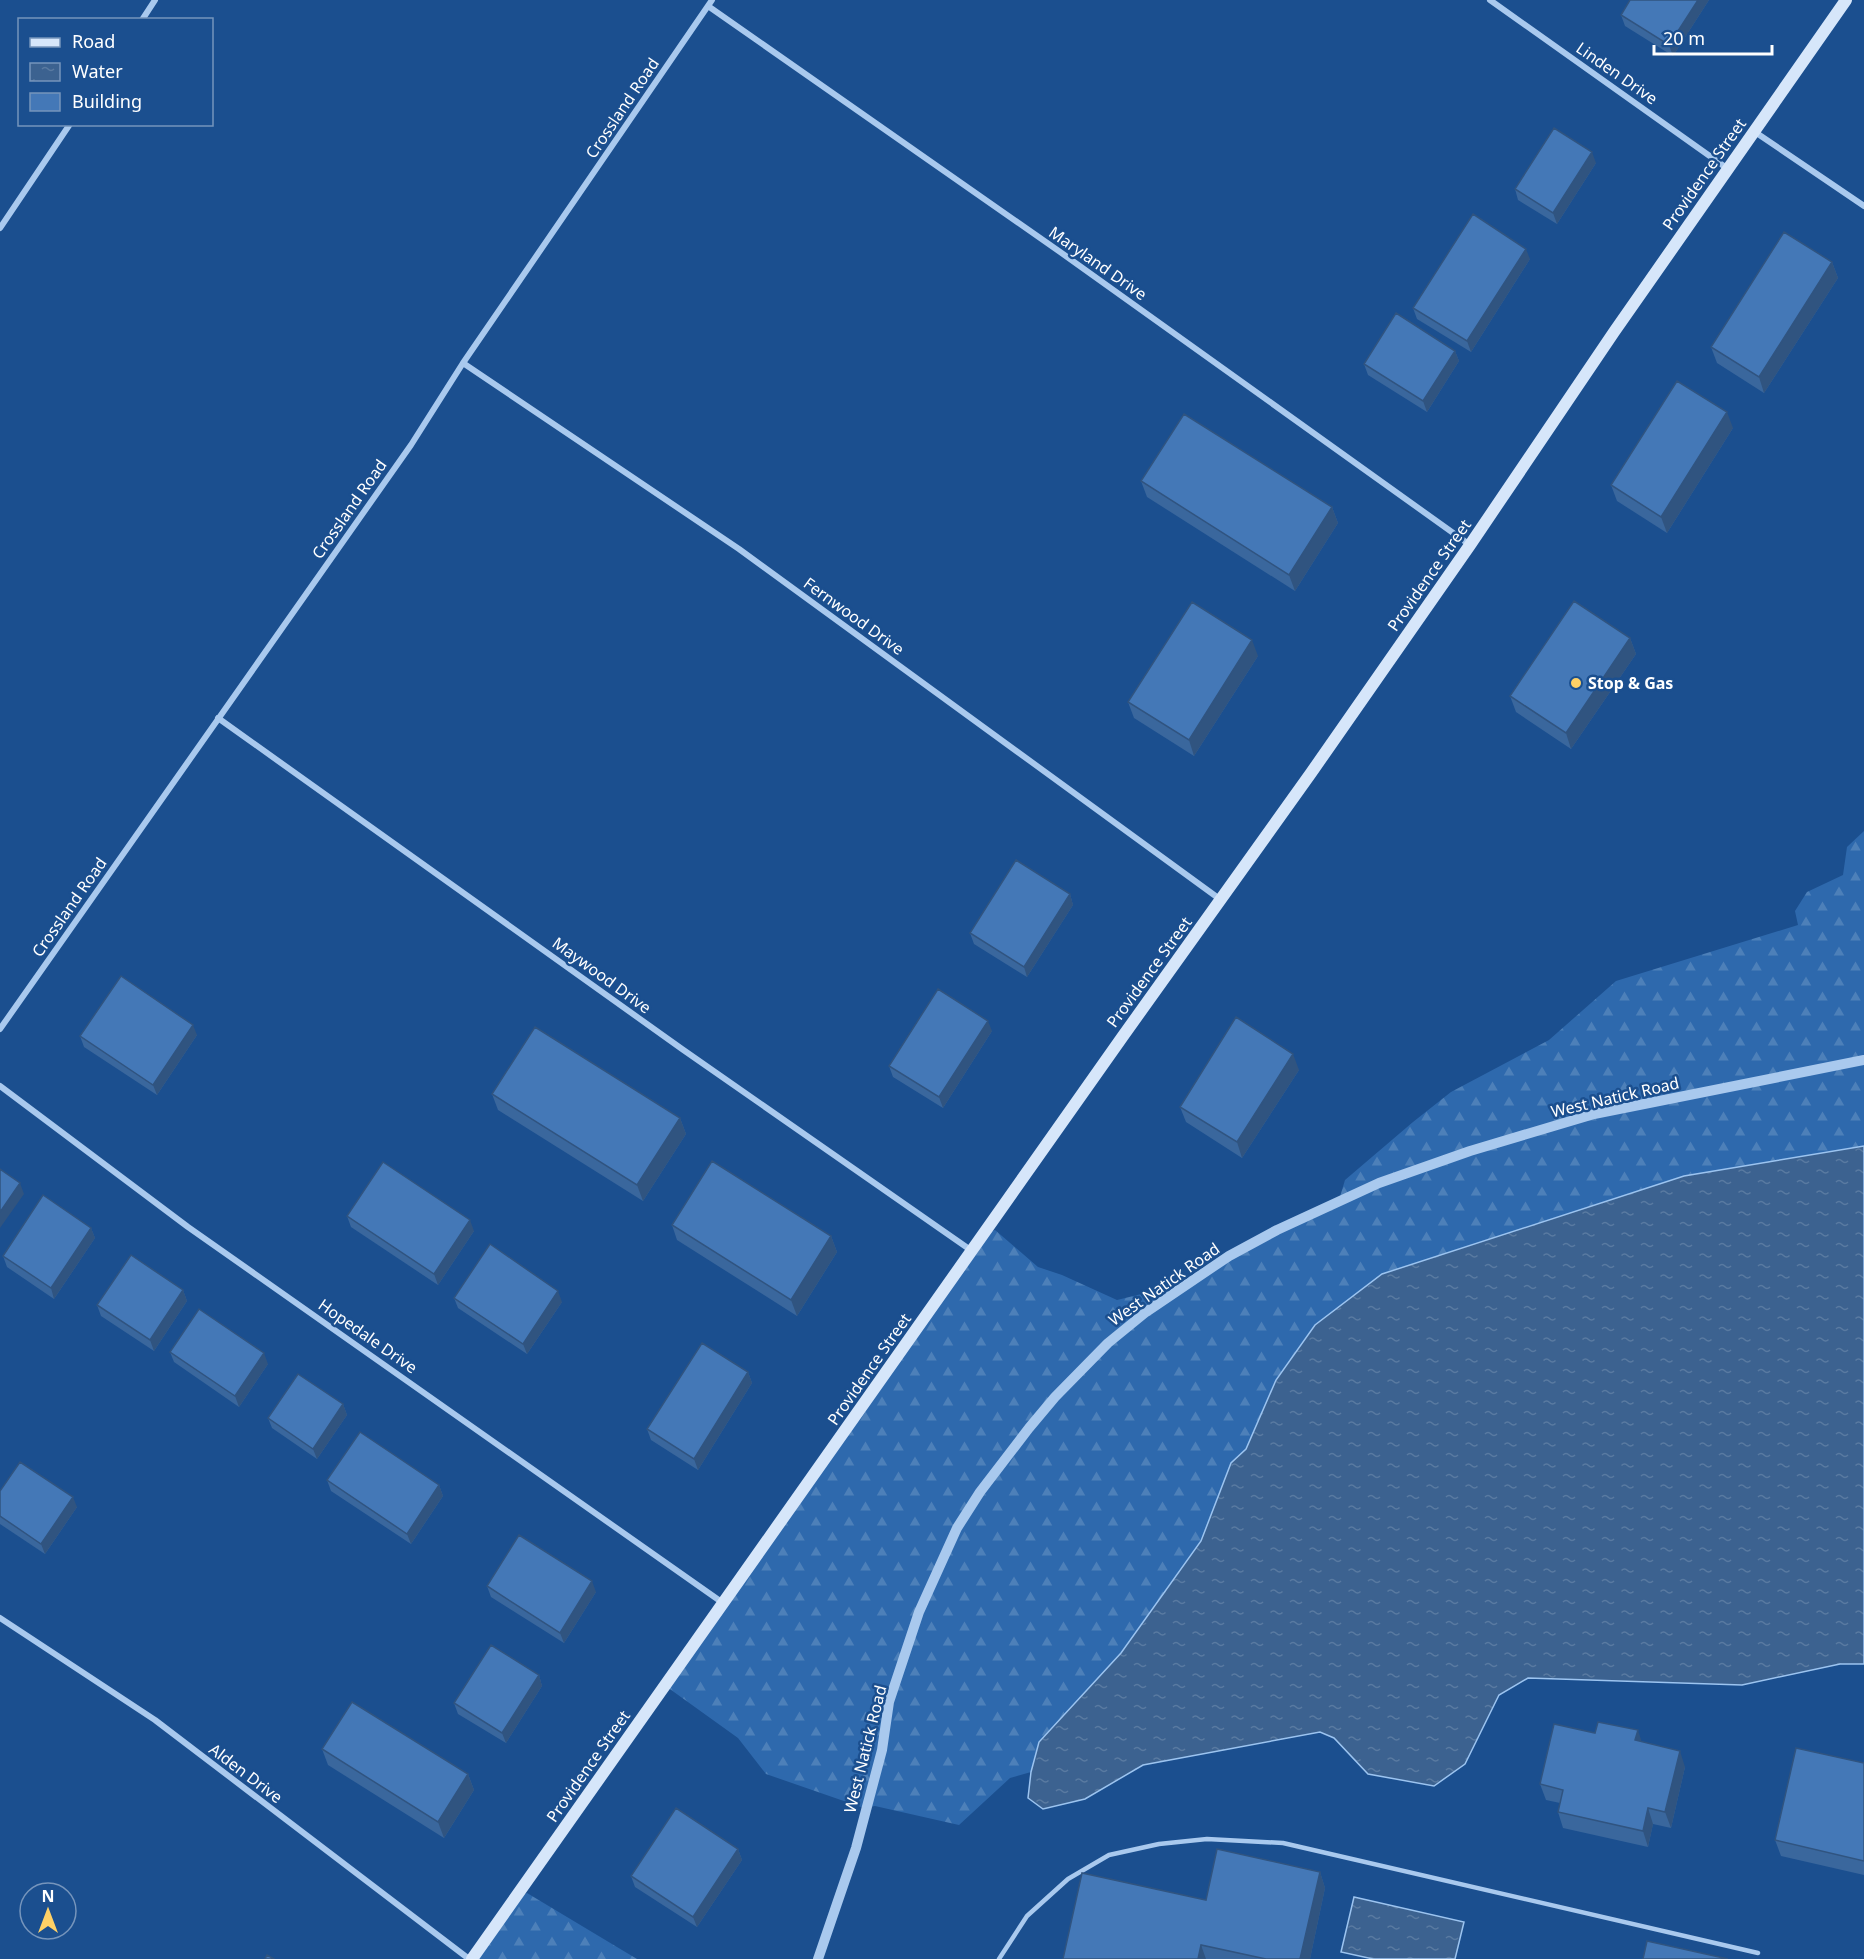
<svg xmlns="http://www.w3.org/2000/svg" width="1864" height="1959" font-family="'Noto Sans',sans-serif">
	<defs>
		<pattern id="forest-firs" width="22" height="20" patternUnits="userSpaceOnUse" patternTransform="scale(1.5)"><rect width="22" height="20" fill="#2e69ad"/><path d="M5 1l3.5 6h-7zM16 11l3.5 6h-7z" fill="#4d80b9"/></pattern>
		<pattern id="water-ripples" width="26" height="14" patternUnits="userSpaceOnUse" patternTransform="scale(1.5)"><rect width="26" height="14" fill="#3c6290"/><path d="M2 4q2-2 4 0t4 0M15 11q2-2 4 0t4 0" fill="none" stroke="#597aa1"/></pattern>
	</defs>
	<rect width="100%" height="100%" fill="#1b4f8f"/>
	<path fill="url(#forest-firs)" d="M1864 831V1146L1684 1176 1276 1379 1246 1449 1231 1463 1201 1541 1121 1653 1039 1742 1031 1772 1010 1778 959 1825 875 1806 864 1808 766 1774 738 1738 667 1687 981 1235 995 1230 1038 1267 1062 1275 1117 1300 1162 1289H1171L1339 1200 1345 1180 1413 1122 1451 1092 1549 1040 1616 981 1798 925 1795 911 1807 892 1843 875 1847 847Z
		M527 1893 637 1959H473L517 1898Z"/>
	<path fill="url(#water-ripples)" stroke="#9cc4f0" stroke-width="1.5" d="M1864 1146V1664H1840L1742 1685 1528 1678 1499 1695 1465 1764 1434 1786 1368 1774 1334 1738 1320 1732 1143 1765 1085 1799 1043 1809 1028 1798 1031 1772 1039 1742 1121 1653 1201 1541 1231 1463 1246 1449 1276 1380 1315 1325 1382 1274 1684 1176Z
		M1354 1897 1464 1922 1455 1959H1373L1341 1952Z"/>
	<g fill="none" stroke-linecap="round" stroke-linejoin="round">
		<path stroke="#a9c9ee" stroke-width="4.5" d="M999 1959 1027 1916 1068 1879 1109 1855 1159 1844 1207 1839 1283 1843 1758 1953"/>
		<path stroke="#a9c9ee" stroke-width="6" d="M1490 0 1728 169
			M708 6 1063 254 1470 545
			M142 20 155 0
			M1755 132 1864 206
			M0 228 70 124
			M463 363 739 549 1221 900
			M218 718 682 1049 972 1251
			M0 1029 411 445 463 363 712 0
			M0 1086 188 1227 723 1603
			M0 1618 155 1720 469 1959"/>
		<path stroke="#a9c9ee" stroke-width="10" d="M818 1959 856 1848 882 1750 889 1702 919 1612 957 1528 980 1492 1029 1428 1055 1397 1108 1343 1146 1312 1229 1256 1277 1230 1379 1183 1470 1151 1594 1114 1864 1060"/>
		<path stroke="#d6e6fa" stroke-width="12" d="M472 1959 1123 1036 1311 773 1470 545 1614 332 1846 0"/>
	</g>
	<path fill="#3a679d" d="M1630 0H1709L1673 56 1625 26 1621 15Z
		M1596 163 1557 224 1518 200 1515 189Z
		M1530 259 1471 352 1417 319 1413 308Z
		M1832 262 1838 278 1764 393 1717 363 1711 347Z
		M1455 351 1459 361 1427 412 1368 375 1364 364Z
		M1733 428 1667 533 1617 501 1611 485Z
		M1141 481 1332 507 1338 523 1295 591 1147 497Z
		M1630 638 1636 654 1571 749 1516 712 1510 696Z
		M1258 656 1194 756 1134 718 1128 702Z
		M1070 894 1073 905 1027 977 974 944 970 933Z
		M992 1031 943 1108 893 1077 889 1066Z
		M197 1035 157 1095 84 1047 80 1036Z
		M1299 1070 1242 1158 1186 1122 1180 1107Z
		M492 1094 680 1118 686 1134 643 1201 498 1110Z
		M347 1216 474 1231 438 1285 351 1227Z
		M672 1225 831 1236 837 1252 797 1316 677 1240Z
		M91 1228 95 1238 54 1299 7 1267 3 1256Z
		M183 1290 187 1301 154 1351 101 1316 97 1305Z
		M454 1298 562 1302 527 1354 458 1308Z
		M170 1352 268 1364 239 1407 174 1362Z
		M748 1372 752 1383 698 1470 651 1440 647 1429Z
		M343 1404 347 1415 317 1459 272 1428 268 1418Z
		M327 1480 439 1485 443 1496 411 1544 331 1491Z
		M0 1491 77 1507 45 1554 0 1524Z
		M487 1586 596 1592 564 1643 491 1597Z
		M539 1675 542 1686 506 1743 458 1714 454 1703Z
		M1595 1733 1642 1742 1685 1767 1671 1828 1653 1824 1648 1847 1563 1828 1558 1812 1560 1803 1546 1800 1540 1784Z
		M322 1749 468 1774 474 1790 444 1838 328 1765Z
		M1864 1763V1875L1781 1856 1775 1840Z
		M738 1849 742 1860 697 1927 635 1887 631 1876Z
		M1320 1872 1325 1888 1310 1959H1063L1206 1900Z"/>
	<path fill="#305480" d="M1698 0H1709L1673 56 1669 45Z
		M1592 152 1596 163 1557 224 1553 213Z
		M1526 249 1530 259 1471 352 1467 341Z
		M1832 262 1838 278 1764 393 1759 377Z
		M1455 351 1459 361 1427 412 1423 401Z
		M1727 412 1733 428 1667 533 1661 517Z
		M1332 507 1338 523 1295 591 1289 575Z
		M1630 638 1636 654 1571 749 1566 733Z
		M1252 640 1258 656 1194 756 1189 740Z
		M1070 894 1073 905 1027 977 1024 967Z
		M988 1021 992 1031 943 1108 939 1097Z
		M193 1025 197 1035 157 1095 153 1085Z
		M1293 1054 1299 1070 1242 1158 1237 1142Z
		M680 1118 686 1134 643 1201 637 1185Z
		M20 1183 24 1194 0 1228V1212Z
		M470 1220 474 1231 438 1285 434 1274Z
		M91 1228 95 1238 54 1299 51 1288Z
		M831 1236 837 1252 797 1316 791 1300Z
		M183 1290 187 1301 154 1351 150 1340Z
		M558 1291 562 1302 527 1354 523 1344Z
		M264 1353 268 1364 239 1407 235 1396Z
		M748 1372 752 1383 698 1470 694 1459Z
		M343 1404 347 1415 317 1459 313 1449Z
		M439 1485 443 1496 411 1544 407 1534Z
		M73 1497 77 1507 45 1554 41 1544Z
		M592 1581 596 1592 564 1643 560 1633Z
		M539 1675 542 1686 506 1743 502 1733Z
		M1638 1730 1643 1746 1635 1740Z
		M1680 1751 1685 1767 1671 1828 1665 1812Z
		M468 1774 474 1790 444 1838 438 1822Z
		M1648 1808 1653 1824 1648 1847 1643 1831Z
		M738 1849 742 1860 697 1927 693 1917Z
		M1320 1872 1325 1888 1310 1959H1300Z
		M1201 1945 1206 1959H1198Z"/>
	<path fill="#4478b7" stroke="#305480" stroke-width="1.5" d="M1630 0H1698L1669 45 1621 15Z
		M1554 128 1592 152 1553 213 1515 189Z
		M1473 214 1526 249 1467 341 1413 308Z
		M1784 232 1832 262 1759 377 1711 347Z
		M1396 313 1455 351 1423 401 1364 364Z
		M1677 381 1727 412 1661 517 1611 485Z
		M1184 414 1332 507 1289 575 1141 481Z
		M1574 601 1630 638 1566 733 1510 696Z
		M1192 602 1252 640 1189 740 1128 702Z
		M1016 860 1070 894 1024 967 970 933Z
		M121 976 193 1025 153 1085 80 1036Z
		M938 989 988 1021 939 1097 889 1066Z
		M1236 1017 1293 1054 1237 1142 1180 1107Z
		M535 1027 680 1118 637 1185 492 1094Z
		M712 1161 831 1236 791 1300 672 1225Z
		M383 1162 470 1220 434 1274 347 1216Z
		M0 1169 20 1183 0 1212Z
		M43 1195 91 1228 51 1288 3 1256Z
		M490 1244 558 1291 523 1344 454 1298Z
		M131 1255 183 1290 150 1340 97 1305Z
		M199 1309 264 1353 235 1396 170 1352Z
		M702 1343 748 1372 694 1459 647 1429Z
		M298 1374 343 1404 313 1449 268 1418Z
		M360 1432 439 1485 407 1534 327 1480Z
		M20 1462 73 1497 41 1544 0 1516V1491Z
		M519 1535 592 1581 560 1633 487 1586Z
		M491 1645 539 1675 502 1733 454 1703Z
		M352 1702 468 1774 438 1822 322 1749Z
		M1598 1722 1638 1730 1635 1740 1680 1751 1665 1812 1648 1808 1643 1831 1558 1812 1563 1790 1540 1784 1554 1724 1595 1733Z
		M1796 1748 1864 1763V1861L1775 1840Z
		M676 1808 738 1849 693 1917 631 1876Z
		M1217 1849 1320 1872 1300 1959H1266L1201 1945 1198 1959H1063L1082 1873 1206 1900Z
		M1647 1941 1728 1959H1643Z
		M267 1955 274 1959H265Z"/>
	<circle fill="#ffd166" stroke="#1b4f8f" stroke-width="2" cx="1576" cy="683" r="6"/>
	<g text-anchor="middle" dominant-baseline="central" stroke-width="5" stroke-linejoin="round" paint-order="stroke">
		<g font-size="16" fill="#fff" stroke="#1b4f8f">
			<text transform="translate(1617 73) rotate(35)">Linden Drive</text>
			<text transform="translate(622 108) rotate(-56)">Crossland Road</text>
			<text transform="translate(1704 174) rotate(-55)">Providence Street</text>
			<text transform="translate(1098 263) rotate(35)">Maryland Drive</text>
			<text transform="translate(349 509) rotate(-55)">Crossland Road</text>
			<text transform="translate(1429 575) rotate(-55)">Providence Street</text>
			<text transform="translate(854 616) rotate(36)">Fernwood Drive</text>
			<text transform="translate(69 907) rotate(-55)">Crossland Road</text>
			<text transform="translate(1149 972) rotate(-54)">Providence Street</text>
			<text transform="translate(602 975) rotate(36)">Maywood Drive</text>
			<text transform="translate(1615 1097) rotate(-13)">West Natick Road</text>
			<text transform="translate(1164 1284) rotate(-35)">West Natick Road</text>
			<text transform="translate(368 1336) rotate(35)">Hopedale Drive</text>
			<text transform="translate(869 1369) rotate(-55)">Providence Street</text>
			<text transform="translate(865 1749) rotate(-76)">West Natick Road</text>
			<text transform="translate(588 1766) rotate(-55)">Providence Street</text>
			<text transform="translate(246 1773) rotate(37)">Alden Drive</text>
		</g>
		<g font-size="16" font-weight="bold" fill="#fff" stroke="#1b4f8f" text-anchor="start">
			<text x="1588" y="683">Stop &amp; Gas</text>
		</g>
	</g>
	<rect x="18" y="18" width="195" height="108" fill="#1b4f8f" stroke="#7695bc" stroke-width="1.5"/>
	<rect x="30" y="38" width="30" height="9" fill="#d6e6fa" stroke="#7695bc" stroke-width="1.5"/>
	<text x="72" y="48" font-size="18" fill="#ffffff">Road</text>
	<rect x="30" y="63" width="30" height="18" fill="url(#water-ripples)" stroke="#7695bc" stroke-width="1.5"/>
	<text x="72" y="78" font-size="18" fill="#ffffff">Water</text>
	<rect x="30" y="93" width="30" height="18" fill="#4478b7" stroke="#7695bc" stroke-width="1.5"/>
	<text x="72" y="108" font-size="18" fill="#ffffff">Building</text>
	<g transform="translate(48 1911)"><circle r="28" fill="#1b4f8f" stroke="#7695bc" stroke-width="1.5"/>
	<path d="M0-4.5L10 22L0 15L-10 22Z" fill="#ffd166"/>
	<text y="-9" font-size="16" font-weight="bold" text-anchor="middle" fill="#ffffff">N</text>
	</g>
	<path d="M1654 45v9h118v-9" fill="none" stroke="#ffffff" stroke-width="3"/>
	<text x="1663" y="45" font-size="18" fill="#ffffff" stroke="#1b4f8f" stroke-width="4.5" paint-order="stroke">20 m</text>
</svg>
